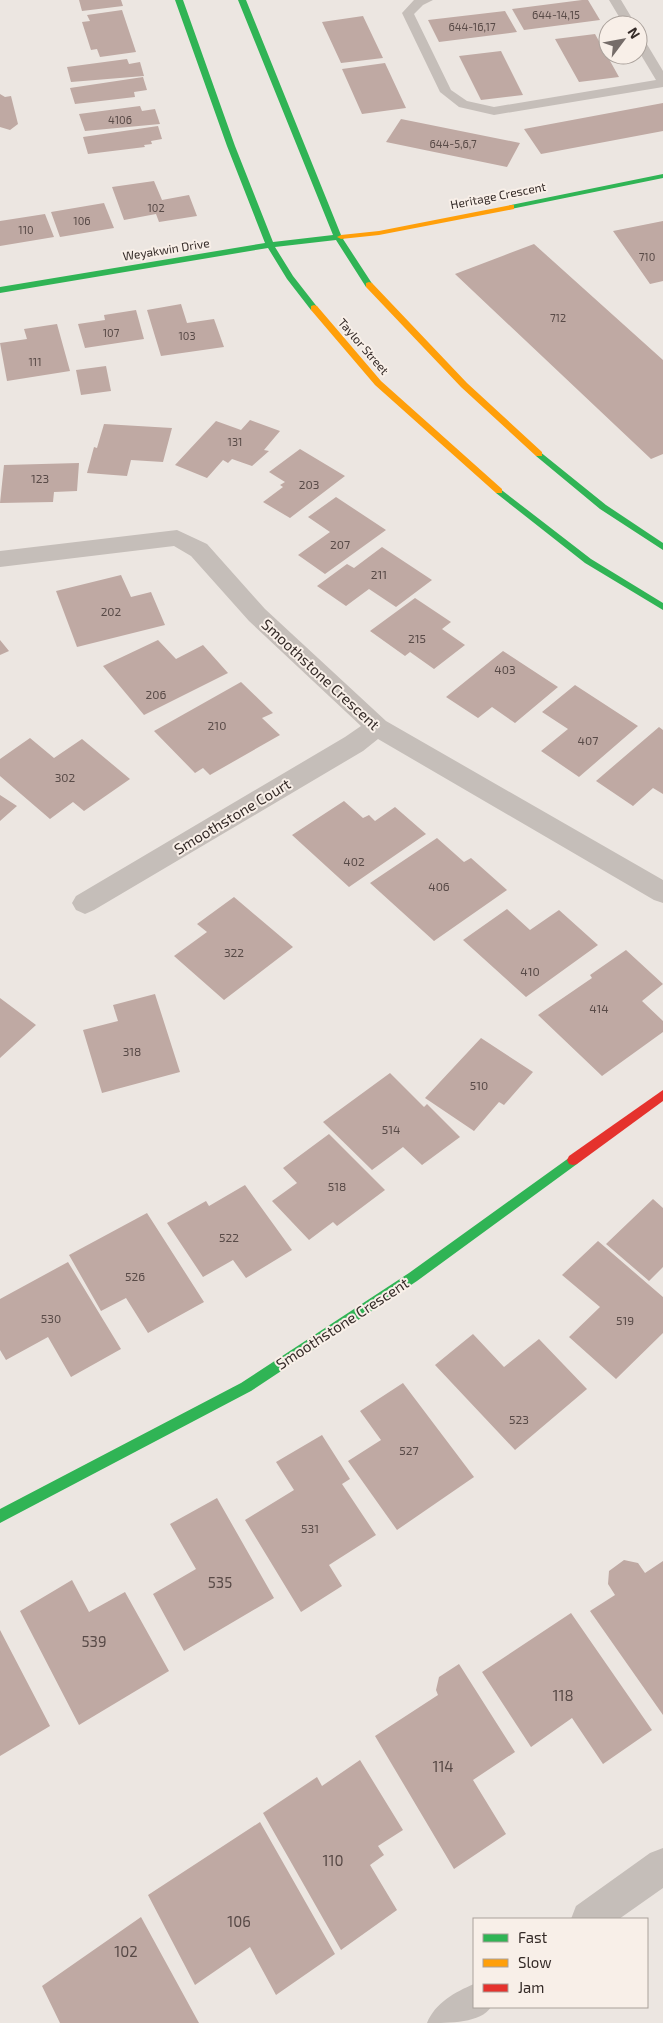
<svg xmlns="http://www.w3.org/2000/svg" width="663" height="2023" font-family="'Exo 2',sans-serif">
	<rect width="100%" height="100%" fill="#ece6e1"/>
	<path fill="#bfa9a3" d="M79 0H121L123 6 82 11Z
		M582 0H588L600 20 524 30 512 9Z
		M122 10 136 52 100 57 97 49 91 50 82 22 90 21 87 15Z
		M505 11 517 32 439 42 428 20Z
		M363 16 383 58 341 63 322 22Z
		M595 34 619 77 579 82 555 39Z
		M501 51 523 95 481 100 459 56Z
		M127 59 129 64 140 62 144 76 71 82 67 67Z
		M385 63 406 108 362 114 342 69Z
		M143 77 147 90 134 92 135 97 75 104 70 88Z
		M0 94 5 97 11 96 18 124 10 130 0 127Z
		M663 103V131L541 154 524 129Z
		M140 106 142 111 155 109 160 124 85 131 79 114Z
		M401 119 520 143 507 167 386 142Z
		M158 126 162 139 151 141 152 144 144 145 145 147 88 154 83 137Z
		M154 181 162 200 189 195 197 216 159 222 156 214 124 220 112 187Z
		M104 203 114 228 60 237 51 212Z
		M45 214 54 237 0 246V221Z
		M663 221V281L650 284 613 231Z
		M534 244 663 360V454L651 459 455 274Z
		M181 304 187 323 214 319 224 347 161 356 147 310Z
		M136 310 144 339 85 348 78 324 105 320 104 315Z
		M57 324 70 371 7 381 0 343 27 339 24 329Z
		M106 366 111 391 81 395 76 370Z
		M250 420 280 431 264 450 269 451 252 466 232 459 228 463 223 460 207 478 175 465 216 421 241 430Z
		M104 424 172 428 163 462 131 460 127 476 87 473 94 447 97 448Z
		M300 449 345 476 290 518 263 502 283 487 280 485 285 482 269 472Z
		M79 463 77 491 54 492 53 502 0 503 4 465Z
		M336 497 386 530 325 574 298 555 330 532 308 517Z
		M382 547 432 580 396 607 369 589 346 606 317 586 347 564 354 568Z
		M121 575 131 597 151 592 165 625 77 647 56 591Z
		M415 598 451 622 442 629 465 645 434 669 410 652 405 656 370 631Z
		M0 640 9 651 0 655Z
		M158 640 176 659 203 645 228 673 144 715 103 666Z
		M503 651 558 687 515 723 492 707 478 718 446 697Z
		M241 682 273 713 262 718 280 735 210 775 203 768 195 773 154 731Z
		M575 685 638 726 579 777 541 751 568 729 542 712Z
		M659 727 663 730V794L653 788 633 806 596 781Z
		M30 738 54 758 82 739 130 779 84 811 73 802 50 819 0 776V759Z
		M0 795 17 806 0 821Z
		M344 801 363 818 369 815 375 821 395 807 426 834 349 887 292 835Z
		M437 838 464 862 471 858 507 890 434 941 370 883Z
		M234 897 293 947 224 1000 174 956 207 932 197 924Z
		M507 909 530 930 559 910 598 945 526 997 463 940Z
		M626 950 663 984 642 1001 663 1021V1032L602 1076 538 1015 592 978 590 975Z
		M155 994 180 1072 102 1093 83 1030 118 1021 113 1005Z
		M0 998 36 1025 0 1058Z
		M481 1038 533 1072 504 1105 499 1102 474 1131 425 1098Z
		M390 1073 424 1107 427 1104 460 1137 422 1165 403 1147 372 1170 323 1122Z
		M329 1134 385 1190 337 1226 333 1222 309 1240 272 1201 297 1183 283 1168Z
		M245 1185 292 1250 246 1278 233 1260 203 1277 167 1223 206 1201 209 1206Z
		M653 1199 663 1208V1267L649 1281 606 1244Z
		M147 1213 204 1302 148 1333 126 1298 101 1311 69 1255Z
		M598 1241 663 1297V1333L616 1379 569 1337 600 1307 562 1275Z
		M68 1262 121 1349 71 1377 48 1337 6 1360 0 1350V1299Z
		M473 1334 504 1367 539 1339 587 1389 515 1450 435 1365Z
		M403 1383 474 1477 397 1530 348 1461 381 1440 360 1411Z
		M322 1435 350 1479 342 1484 376 1535 329 1565 342 1586 301 1612 245 1520 294 1490 276 1462Z
		M217 1498 274 1598 184 1651 153 1594 196 1569 170 1524Z
		M624 1560 638 1563 645 1573 663 1561V1715L590 1611 615 1595 608 1584 609 1571Z
		M72 1580 89 1612 125 1592 169 1671 79 1725 20 1611Z
		M571 1613 652 1730 603 1764 572 1718 531 1747 482 1672Z
		M0 1630 50 1726 0 1756Z
		M459 1664 515 1752 473 1780 506 1834 454 1869 375 1736 438 1695 436 1690 439 1677Z
		M360 1760 403 1830 378 1846 384 1855 370 1865 397 1910 341 1950 263 1813 317 1777 322 1786Z
		M260 1822 335 1954 276 1995 250 1947 195 1985 148 1895Z
		M141 1917 199 2023H60L42 1986Z"/>
	<g fill="none" stroke-linecap="round" stroke-linejoin="round">
		<path fill="#c5beb9" fill-rule="evenodd" d="M414 0H433L423 5 414 14 451 90 467 101 494 107 656 80 638 50V35L642 36 663 71V87L494 115 459 107 440 92 402 13Z
			M609 0H621L636 25H624Z"/>
		<path fill="#c5beb9" fill-rule="evenodd" d="M177 530 207 544 265 609 386 721 663 880V903L654 900 378 739 363 751 94 910 85 914 76 910 72 903 76 896 345 737 361 726 249 621 191 556 174 546 0 567V551Z
			M663 1848V1888L619 1919H571L576 1906 650 1853Z
			M474 1984V2007H491C481 2023 450 2023 427 2023 435 2003 455 1992 474 1984Z"/>
		<path fill="#30b455" fill-rule="evenodd" d="M175 0H183L235 146 273 242 333 235 238 0H246L341 235 345 237 343 239 373 285 372 287H366L336 240 275 247 293 276 318 308 314 311 311 310 287 279 268 248 0 293V287L265 243 227 146Z
			M663 174V178L511 209 507 207 511 205Z
			M539 451 606 505 663 543V550L600 509 536 456V452Z
			M499 488 591 559 663 603V610L585 563 496 493V489Z
			M573 1155 577 1156 579 1160 577 1164 417 1281 251 1391 0 1523V1509L241 1383 409 1273Z"/>
		<path fill="#ff9f0a" fill-rule="evenodd" d="M511 205H514V209L379 235 341 239 337 237 341 235 379 231Z
			M369 282 372 283 467 383 542 452V456H536L461 387 366 287V283Z
			M314 305 317 306 381 381 502 489V493H496L375 385 311 310V306Z"/>
		<path fill="#e5322d" fill-rule="evenodd" d="M663 1090V1101L577 1164 573 1165 569 1164 567 1160 569 1156Z"/>
	</g>
	<g text-anchor="middle" dominant-baseline="central" stroke-width="4" stroke-linejoin="round" paint-order="stroke">
		<g font-size="11" fill="#584a47">
			<text x="556" y="14">644-14,15</text>
			<text x="472" y="26">644-16,17</text>
			<text x="120" y="119">4106</text>
			<text x="453" y="143">644-5,6,7</text>
			<text x="156" y="207">102</text>
			<text x="82" y="220">106</text>
			<text x="26" y="229">110</text>
			<text x="647" y="256">710</text>
			<text x="558" y="317">712</text>
			<text x="111" y="332">107</text>
			<text x="187" y="335">103</text>
			<text x="35" y="361">111</text>
			<text x="235" y="441">131</text>
		</g>
		<g font-size="12" fill="#352b28" stroke="#f8efe8">
			<text transform="translate(498 195) rotate(-11)">Heritage Crescent</text>
			<text transform="translate(166 249) rotate(-9)">Weyakwin Drive</text>
			<text transform="translate(364 346) rotate(49)">Taylor Street</text>
		</g>
		<g font-size="12" fill="#584a47">
			<text x="40" y="478">123</text>
			<text x="309" y="484">203</text>
			<text x="340" y="544">207</text>
			<text x="379" y="574">211</text>
			<text x="111" y="611">202</text>
			<text x="417" y="638">215</text>
			<text x="505" y="669">403</text>
			<text x="156" y="694">206</text>
			<text x="217" y="725">210</text>
			<text x="588" y="740">407</text>
			<text x="65" y="777">302</text>
			<text x="354" y="861">402</text>
			<text x="439" y="886">406</text>
			<text x="234" y="952">322</text>
			<text x="530" y="971">410</text>
			<text x="599" y="1008">414</text>
			<text x="132" y="1051">318</text>
			<text x="479" y="1085">510</text>
			<text x="391" y="1129">514</text>
			<text x="337" y="1186">518</text>
			<text x="229" y="1237">522</text>
			<text x="135" y="1276">526</text>
			<text x="51" y="1318">530</text>
			<text x="625" y="1320">519</text>
			<text x="519" y="1419">523</text>
			<text x="409" y="1450">527</text>
			<text x="310" y="1528">531</text>
		</g>
		<g font-size="15" fill="#352b28" stroke="#f8efe8">
			<text transform="translate(321 674) rotate(43)">Smoothstone Crescent</text>
			<text transform="translate(232 816) rotate(-31)">Smoothstone Court</text>
			<text transform="translate(342 1323) rotate(-33)">Smoothstone Crescent</text>
		</g>
		<g font-size="15" fill="#584a47">
			<text x="220" y="1582">535</text>
			<text x="94" y="1641">539</text>
			<text x="563" y="1695">118</text>
			<text x="443" y="1766">114</text>
			<text x="333" y="1860">110</text>
			<text x="239" y="1921">106</text>
			<text x="126" y="1951">102</text>
		</g>
	</g>
	<rect x="473" y="1918" width="175" height="90" fill="#f8efe8" stroke="#aaa19b"/>
	<rect x="483" y="1934" width="25" height="8" fill="#30b455" stroke="#aaa19b"/>
	<text x="518" y="1943" font-size="15" fill="#352b28">Fast</text>
	<rect x="483" y="1959" width="25" height="8" fill="#ff9f0a" stroke="#aaa19b"/>
	<text x="518" y="1968" font-size="15" fill="#352b28">Slow</text>
	<rect x="483" y="1984" width="25" height="8" fill="#e5322d" stroke="#aaa19b"/>
	<text x="518" y="1993" font-size="15" fill="#352b28">Jam</text>
	<g transform="translate(623 40) rotate(58)"><circle r="24" fill="#f8efe8" stroke="#aaa19b"/>
	<path d="M0-4L9 19L0 12L-9 19Z" fill="#756c69"/>
	<text y="-8" font-size="14" font-weight="bold" text-anchor="middle" fill="#352b28">N</text>
	</g>
</svg>
